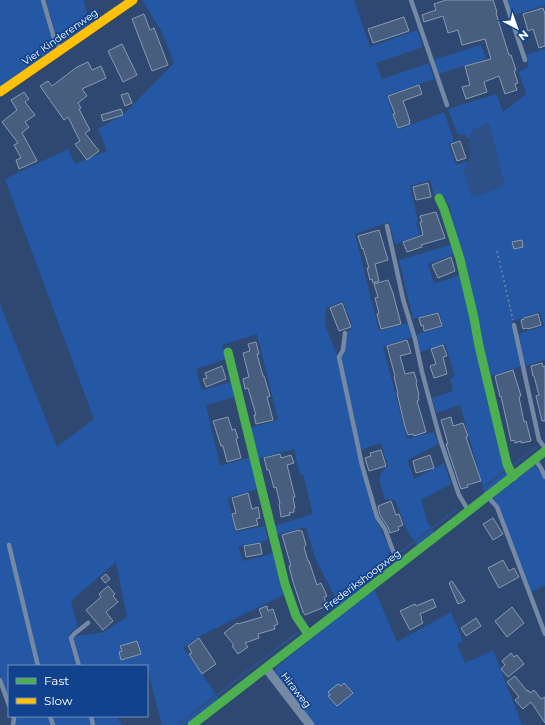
<svg xmlns="http://www.w3.org/2000/svg" width="545" height="725" font-family="Montserrat,sans-serif">
	<rect width="100%" height="100%" fill="#2e4871"/>
	<path fill="#2458a5" d="M0 0H41L54 46V49L0 88Z
		M46 0H84L89 25 60 43 57 40Z
		M142 0H354L370 47 417 30 423 47 376 63 382 79 429 63 434 79 387 95 393 116 398 130 444 112 454 141 449 144 456 165 468 161 464 174 504 183 489 123 473 130 471 137 468 138 466 135H460L457 133 448 109 496 94 503 112 526 94 519 72 529 66 526 55 545 49V360L525 366 518 334 544 326 540 312 512 321 522 366 488 377 453 230 450 207 442 196 434 195 430 180 410 186 418 221 416 222 420 235 395 244 389 222 355 234 379 331 408 323 412 337 383 346 407 439 434 432 438 444 407 460 414 479 444 463 451 484 421 500 428 524 434 532 417 546 407 530 395 500 385 499C381 485 374 477 388 466L381 443 360 450 340 357 347 332 353 327 343 301 326 308 325 325 338 357 374 509 372 511 389 547V556L394 561 340 605 335 597 316 560 306 527 276 535 274 526 313 514 303 474 300 475 294 449 257 459 250 428 278 420 257 334 222 345 226 359 196 369 202 390 232 382 235 397 206 405 220 466 251 457 258 489 228 498 235 532 265 526 268 540 238 547 243 561 274 553 283 595 200 636 183 648 219 698 185 725H162L148 672H147V666H80L73 641 75 636 104 632 127 617 116 562 71 601 78 627 70 633V640L77 666H9V701L0 674V304L57 447 94 419 5 179 68 149 75 164 107 151 98 129 123 115 174 63 162 32Z
		M507 0H545V5L512 16Z
		M481 45 486 59 438 74 433 60Z
		M454 244 457 253 428 264 434 284 462 274 509 475 485 494 460 405 436 413 432 398 453 391 450 379 455 376 445 344 420 352 417 334 443 327 439 312 413 319 399 260Z
		M535 465 541 472 545 482V585L531 592 497 504 494 500V497Z
		M374 588 397 642 451 612 463 641 457 644 465 663 493 650 522 725H315L276 675 275 671V668Z
		M14 716H89L91 725H14Z
		M93 716H113L116 717 122 725H94Z"/>
	<path fill="#2c5087" d="M489 123 504 183 502 187 472 198 464 174 471 154 468 145 473 130Z"/>
	<g fill="none" stroke-linecap="round" stroke-linejoin="round">
		<path stroke="#2c5087" stroke-width="2.5" d="M513 465 536 447
			M483 488 506 470
			M398 554 456 510
			M339 601 391 559
			M178 725 297 633"/>
	</g>
	<path fill="#485e7f" stroke="#899ab3" d="M446 0H493L497 12 496 13 509 55H511L516 70 514 71 518 83 515 84 517 90 505 94 499 76 484 82 487 92 466 99 462 87 470 85 465 66 491 59 485 39 462 45 458 30 448 33 443 16 424 22 422 15 436 10 434 4Z
		M543 8 545 14V46L539 48 533 29 528 31 523 14Z
		M144 14 150 30 154 28 168 65 152 71 132 19Z
		M404 17 409 31 373 43 368 29Z
		M122 44 137 75 123 82 108 51Z
		M88 62 92 70 101 66 106 78 82 89 87 96 78 103 81 108 79 109 90 130 85 133 99 151 87 160 75 144 80 141 68 117 64 120 40 86 48 81 52 86 77 67Z
		M419 85 422 94 403 101 410 121H409L410 124 398 128 393 114H395L388 96Z
		M24 92 29 99 25 102 35 115 25 122 29 127 22 133 33 153 37 161 19 169 16 160 21 158 14 145 18 143 2 122 17 110 11 100Z
		M128 93 132 103 125 106 121 95Z
		M121 109 123 115 103 121 101 115Z
		M460 141 466 158 457 161 451 144Z
		M428 183 431 197 416 200 413 187Z
		M436 212 445 238 421 245 422 247 407 252 403 242 423 235 420 222H422L420 216Z
		M379 230 388 260 375 264 379 281 373 283 372 279 370 280 367 268H369L363 248 362 249 358 236Z
		M522 240 523 247 514 249 512 242Z
		M451 257 455 271 438 278 432 265Z
		M388 280 393 293 401 324 381 329 377 314 379 313 375 298 378 297 374 284Z
		M342 303 351 327 339 331 330 308Z
		M438 313 442 326 424 331 423 325 421 326 419 318Z
		M538 314 541 325 528 329 527 328 523 329 521 320 524 319V318Z
		M407 340 411 353 400 356 405 374 414 372 417 382 416 383 419 395 418 396 419 400 417 401 426 432 414 436 413 434 408 435 405 427 397 393H398L394 377 395 376 387 346Z
		M256 342 259 354H257L263 376H264L270 396 267 397 273 420 256 424 254 415H256L248 388 245 389 243 379 249 377 243 353 250 351 248 344Z
		M443 345 447 356 443 357 447 374 434 378 430 366 436 364 431 349Z
		M542 363 543 367 545 366V421H542L536 396 539 395 534 376H533L531 366Z
		M222 366 226 379 206 387 203 379 207 378 205 373Z
		M513 370 521 396 519 397 524 422 526 421 531 441 521 443V441L515 443 514 440 511 441 501 396 500 397 495 376Z
		M228 417 232 430 235 429 238 438 236 439 241 458 227 462 223 446H221L213 421Z
		M451 417 453 426 463 423 468 436 466 437 481 481 467 485 468 487 461 489 446 444H448L441 420Z
		M381 450 386 466 369 471 365 458 371 456 370 453Z
		M280 454 281 458 291 455 294 463 287 465 295 497H293L295 508H294V512L289 513 290 515 281 517 279 504H280L276 487 274 488 269 470H267L264 458Z
		M430 455 434 468 416 473 413 461Z
		M248 493 252 509 258 507 260 518 256 519 258 525 236 530 232 514 236 513 232 498Z
		M391 501 396 515 399 514 403 525 398 527 399 530 390 533 388 527 380 515 378 506Z
		M493 518 503 534 493 540 483 524Z
		M299 530 300 531H302L306 545 304 547 308 561H309L317 585 321 583 327 596 324 597 327 606 305 615 303 612 293 582 289 566H291L282 535Z
		M260 543 262 554 246 557 244 546Z
		M503 560 509 571 514 568 519 577 499 588 488 568Z
		M106 574 110 579 105 583 101 578Z
		M452 581 465 601 458 604 449 583Z
		M108 586 115 594 113 596 118 602 106 612 113 621 103 630 86 610 101 597 99 594Z
		M433 599 436 607 420 614 422 618 421 619 423 623 410 630 400 611 415 604 416 606Z
		M267 606 268 611 273 609 278 624 274 626 275 629 258 634 259 638 245 643 248 647 238 654 232 646 234 645 224 633 237 623 238 624 262 617 259 609Z
		M512 607 524 623 507 637 495 621Z
		M476 618 481 626 466 636 461 628Z
		M199 638 216 664 202 674 189 654 192 653 188 646Z
		M137 641 141 654 121 660 119 652 122 651 120 646Z
		M511 653 514 657 517 655 524 664 508 677 501 669 505 665 502 661Z
		M515 676 527 691 528 690 530 693 534 690 541 699 545 697V723L531 702 523 709 515 700 519 697 507 682Z
		M344 683 353 693 337 706 328 696 330 695 328 692 338 684 341 686Z"/>
	<g fill="none" stroke-linecap="round" stroke-linejoin="round">
		<path stroke="#7589a5" stroke-width="1.5" stroke-dasharray="2 3" stroke-linecap="butt" d="M497 251 513 320"/>
		<path stroke="#7589a5" stroke-width="4.5" d="M43 0 54 38 60 49
			M411 0 447 105
			M505 0 525 60
			M387 226 395 262 403 299 415 339 422 372 440 439 459 495 468 510
			M514 325 539 440 545 448
			M345 333 343 350 339 357 362 465 377 517 385 529 393 551 400 562
			M536 461 541 468 545 477
			M489 498 497 507 545 634
			M9 545 38 666
			M79 666 71 638 74 634 88 623
			M0 680 9 705
			M50 716 53 725
			M91 716 93 725
			M13 725 14 719 13 716"/>
		<path stroke="#7589a5" stroke-width="9" d="M266 668 310 725"/>
		<path stroke="#4caf50" stroke-width="9" d="M439 198 444 209 460 259 474 318 479 346 507 464 513 477
			M228 352 285 584 296 616 308 634
			M192 725 457 520 545 451"/>
		<path stroke="#ffc107" stroke-width="9" d="M0 92 133 0"/>
	</g>
	<g text-anchor="middle" dominant-baseline="central" stroke-width="3.5" stroke-linejoin="round" paint-order="stroke">
		<g font-size="10" fill="#fff" stroke="#11428e">
			<text transform="translate(60 37) rotate(-35)">Vier Kinderenweg</text>
			<text transform="translate(362 580) rotate(-37)">Frederikshoopweg</text>
			<text transform="translate(296 690) rotate(52)">Hiraweg</text>
		</g>
	</g>
	<rect x="8" y="665" width="140" height="52" fill="#11428e" stroke="#708ebb"/>
	<rect x="16" y="678" width="20" height="6" fill="#4caf50" stroke="#708ebb"/>
	<text x="44" y="685" font-size="12" fill="#ffffff">Fast</text>
	<rect x="16" y="698" width="20" height="6" fill="#ffc107" stroke="#708ebb"/>
	<text x="44" y="705" font-size="12" fill="#ffffff">Slow</text>
	<g transform="translate(517 28) rotate(139)" stroke="#11428e" stroke-width="3" paint-order="stroke">
	<path d="M0-3L7 15L0 10L-7 15Z" fill="#ffffff"/>
	<text y="-6" font-size="11" font-weight="bold" text-anchor="middle" fill="#ffffff">N</text>
	</g>
</svg>
